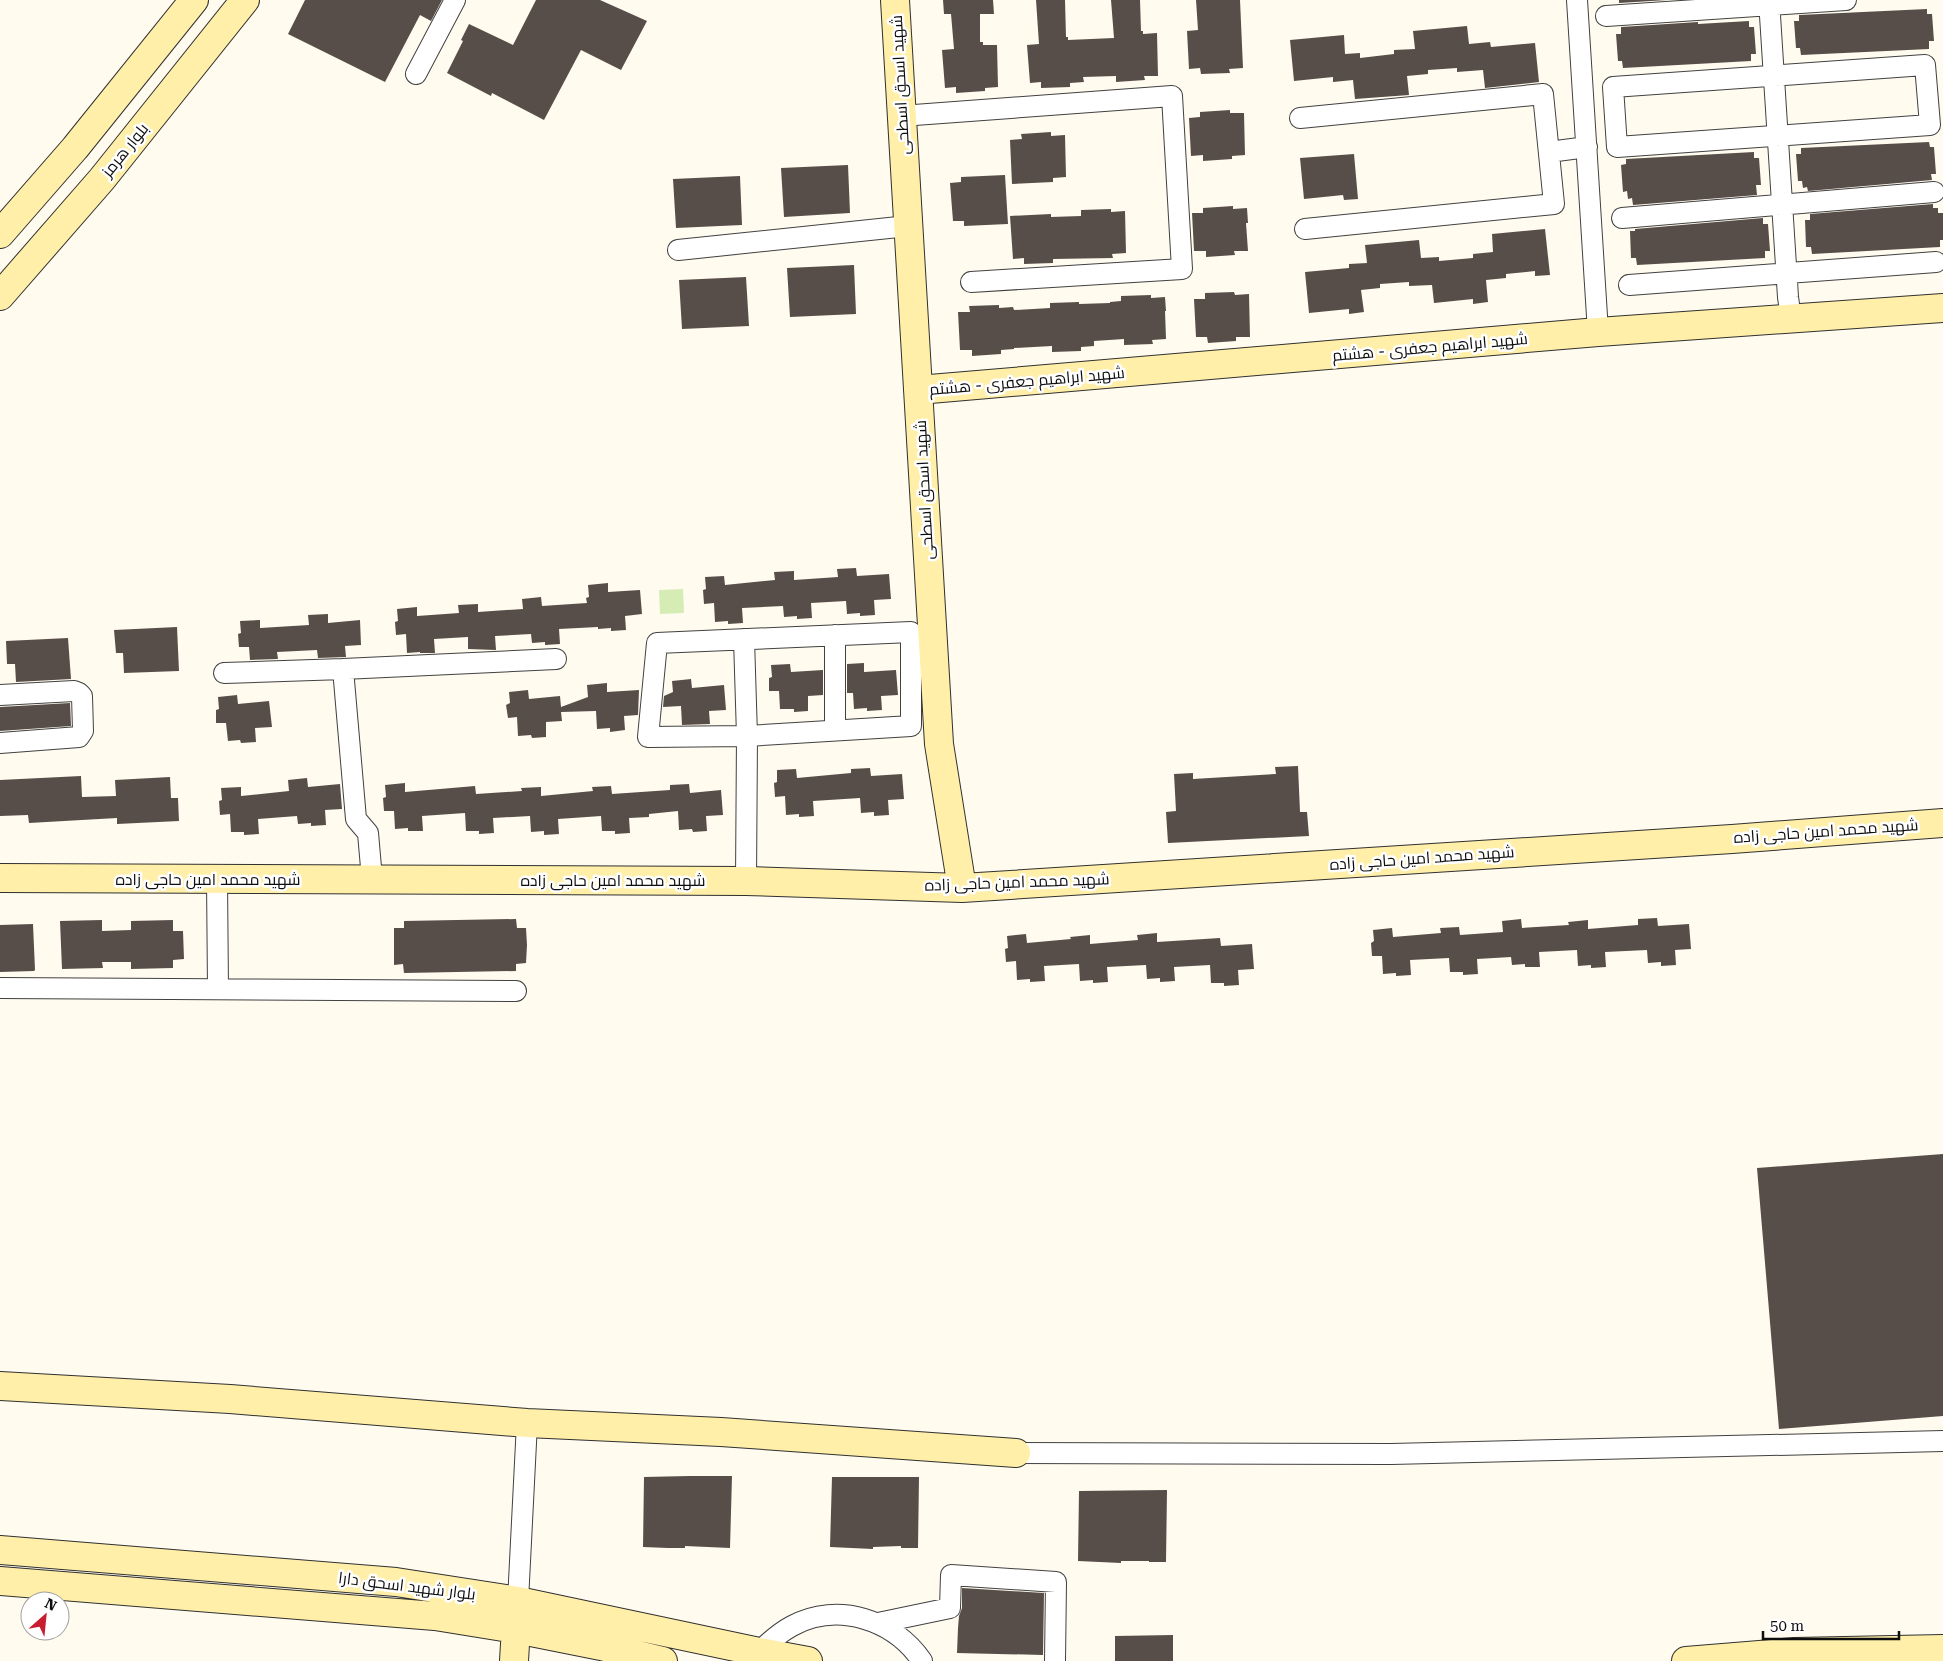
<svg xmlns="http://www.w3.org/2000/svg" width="1943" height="1661" font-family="'Roboto Serif',Cairo,serif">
	<rect width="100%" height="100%" fill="#fffbee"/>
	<path fill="#d6ecb5" d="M683 589 684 613 660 614 659 590Z"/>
	<path fill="#574e49" d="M305 0H442L431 21 420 15 385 82 288 34Z
		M536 0H600L647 21 621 70 581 50 544 120 492 93 491 96 447 73 463 41 461 40 469 24 513 45Z
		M943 0H993L994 14H980V42H983V45H997L998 87 985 88V91L956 93V87L945 88 942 50 954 49 951 14H944Z
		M1036 0H1065L1066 37H1068V40L1114 38 1111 0H1140L1141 31H1143V34L1157 33 1158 76H1144L1145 80 1116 82V76L1083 77 1084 82 1070 83V87L1041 88V82L1030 83 1027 45 1039 44Z
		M1196 0H1240L1243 68 1229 69 1230 73 1201 74 1200 68 1189 69 1187 31 1198 30Z
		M1619 0H1667L1619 3Z
		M1927 9V14H1932L1934 41H1929V49L1801 55 1800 48H1796L1794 21H1799V15Z
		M1749 21V27H1754L1756 54H1751V61L1623 68 1622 61H1618L1616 34H1621V27L1698 22V24Z
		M1467 26 1469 44 1490 42 1491 47 1535 43 1539 82 1485 88 1483 70 1457 72V68L1428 70V74L1407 76 1409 95 1355 99 1353 80 1333 82V77L1294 81 1290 40 1344 35 1345 54 1360 53V58L1394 54V50L1415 49 1413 31Z
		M1230 110V113H1244L1245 155 1232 156V159L1203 161V155L1191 156 1189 118 1200 117V112Z
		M1051 132V136L1065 135 1066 177 1053 178V182L1012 184 1010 140 1022 139 1021 134Z
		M1929 142 1930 147H1934L1936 174H1931L1932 180 1808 191 1807 187 1803 188 1802 181H1798L1796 154H1801V148Z
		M1754 152V158H1759L1761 185H1756L1757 195 1633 205 1632 198 1628 199 1627 191 1623 192 1621 165 1626 164V159Z
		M1354 154 1358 199 1344 200 1343 195 1304 199 1300 158Z
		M848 165 850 213 784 217 781 168Z
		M1005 175 1008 224 964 226V221H953L950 183 961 182V177Z
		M740 176 742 225 676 228 673 179Z
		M1933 204V208H1938V213H1943V240H1940V247L1812 254 1811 247H1806L1805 220H1810V214Z
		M1233 206V209L1247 208 1248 223H1246L1248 251H1234L1235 255 1206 257V251H1194L1192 213H1203V208Z
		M1111 209V212L1125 211 1126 253 1112 254 1113 258 1053 259V263L1024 264V258L1013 259 1010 216 1051 214V217L1081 216V210Z
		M1763 218V224H1768L1770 251H1765V258L1637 265 1636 258H1631L1630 231H1635V229Z
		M1545 229 1550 275 1535 276V271L1506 274V278L1486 280 1488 302 1473 304V299L1434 303 1432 285 1409 286V282L1380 284V288L1361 290 1364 312 1349 314V309L1309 313 1305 272 1349 268V264L1367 263 1365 245 1419 240 1421 258 1439 257V261L1473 258V254L1493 252 1492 234Z
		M854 265 856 314 790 317 787 268Z
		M746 277 749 326 682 329 679 280Z
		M1234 292 1235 295 1249 294 1250 337H1236V341L1208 343 1207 337H1196L1194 299H1205V293Z
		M1151 295V298L1165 297 1166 311H1165L1166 339 1152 340 1153 344 1124 345V339L1094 341V346L1081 347V351L1052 352V346L1014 348V349L1001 350V354L972 356V350H960L958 312H970L969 306 999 305V308L1013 307 1014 310 1050 308V303L1079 302V304L1110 303V302L1121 301V296Z
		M856 568 857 576 889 574 891 599 874 600 875 615 860 616V613L847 614 846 601 811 603 812 618 797 619V616L784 617 783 606 742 608 743 623 728 624V621L715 622 714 603 704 604 703 590 706 589 705 577 724 576 725 585 775 580 774 572 794 571V580L838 577 837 569Z
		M608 583V592L640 590 642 614 625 616 626 630 611 631V628L598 629V627L559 629 560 644 545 645V642L532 643 531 634 495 636 496 650 468 649V637L434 639 435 653H420V652L407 653 406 634 396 635 395 622 398 621 397 609 417 607V616L459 613 458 605 478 604V612L523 609 522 599 541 597 542 606 587 603 586 598 589 597 588 585Z
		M328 614V623L360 620 361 645 345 646 346 657 318 658 317 650 277 652 278 659 250 660 249 647H239L238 634 241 633 240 621 260 620V628L309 625 308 615Z
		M177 627 179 671 124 673 123 653H116L114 630Z
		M68 638 71 679 16 682 15 664H7L6 641Z
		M864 663V672L896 670 898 695 881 696 882 710 867 711V708L854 709 853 693H847V664Z
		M790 664 791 672 823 670V695L808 696V711L794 712V709H780L779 691H769V678L772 677 771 665Z
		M691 679 692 688 724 685 726 710 709 711 710 724 682 725 681 706 663 707 664 696 673 692 672 681Z
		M607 683V692L639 690 638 715 624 716 625 730 610 732V728L597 729 596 711 561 712 562 721 546 722V737L532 738 531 735 518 736 517 717 508 718 506 705 510 703 509 692 528 690 529 699 560 696 561 707 588 697 587 685Z
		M237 695 238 704 269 701 272 727 255 728 256 742 241 743 240 740 228 741 226 723H216V710L219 709 218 697Z
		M70 703 71 726 0 731V707Z
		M1298 766 1300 812H1307L1309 836 1168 843 1166 812 1176 811 1174 774 1193 773V779L1243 776 1276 774 1275 767Z
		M870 768 871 776 902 774 904 799 888 800 889 815 874 816V812L861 813 860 798 813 801 814 816 799 817V814L786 815 785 796 775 797 774 783 777 782V770L796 769 797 778 851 773V769Z
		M81 776 82 797 116 796 115 780 170 777 171 798H178L179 821 117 824V818L29 823 28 815 0 816V780Z
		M307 778 308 787 340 784 342 809 325 810 326 825 311 826V823L298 824 297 816 258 819 259 834 244 835V832H231L230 814 220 815 219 801 222 800 221 788 241 787V796L289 791 288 780Z
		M405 783V792L475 786 476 794 522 791 521 788 541 787V796L593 791 592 787 611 786 612 794 670 790V785L689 784 690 793 721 790 723 815 706 816 707 831 693 832 692 829 679 830 678 811 649 814V817L629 818 630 833 615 834V831H602L601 816 558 819 559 834 544 835V831L531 832 530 816 493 818 494 833 479 834V831H466L465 813 422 816 423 831H408V828L395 829 394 811H384L383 798 386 797 385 785Z
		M1657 918 1658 926 1689 924 1691 949 1675 950 1676 965 1661 966V962L1648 963 1647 950 1605 952 1606 967 1591 968V965L1578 966 1577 950 1539 952 1540 967H1525V964L1512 965 1511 957 1477 959 1478 974 1463 975V972H1450L1449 958 1410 960 1411 975 1396 976V973L1383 974 1382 956H1372L1371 943 1374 941 1373 930 1392 928 1393 937 1441 933 1440 928 1459 927 1460 935 1503 932 1502 921 1521 919 1522 928 1569 925 1568 922 1588 920V929L1638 925V919Z
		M516 919 517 928H526L527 945 526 963 516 964V971L404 973 403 964 394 965V928H404V921Z
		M102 920V931L131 930V921L173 920V931H183L184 959 173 960V968L131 969V962H102L103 968 62 969 60 921Z
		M33 924 35 970 34 971 0 972V925Z
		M1157 933V942L1220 938 1221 946 1252 944 1254 969 1238 970 1239 985 1224 986V983H1211L1210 965 1174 967 1175 981 1160 982V978L1147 979 1146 965 1107 967 1108 982 1093 983V980L1080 981 1079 964 1044 966 1045 981 1030 982V979L1017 980 1016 961 1006 962 1005 949 1008 948 1007 936 1026 934 1027 943 1071 939 1070 937 1090 935V944L1138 940 1137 935Z
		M1943 1154V1416L1779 1429 1757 1168Z
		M689 1476H732L730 1548 685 1546V1548H668L643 1547 644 1477Z
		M832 1477H919L918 1548H901V1546L873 1547V1549L830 1547Z
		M1167 1490 1166 1562H1149V1561H1121V1563L1078 1561 1079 1491Z
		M962 1588 1044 1593 1043 1655 957 1653 958 1628 959 1616 962 1608Z
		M1173 1635V1661H1115V1636Z"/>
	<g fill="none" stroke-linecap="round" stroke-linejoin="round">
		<g stroke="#414141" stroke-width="22">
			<path id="street" d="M1577 0 1598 332
				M1769 0 1788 297 1791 319
				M1606 16 1846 0
				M1925 65 1930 125 1617 147 1613 87Z
				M416 74 455 0
				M901 116 1172 96 1182 269 971 282
				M1300 118 1543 94 1554 204 1305 229
				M1549 152 1587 147
				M1622 218 1934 192
				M678 250 908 226
				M1629 285 1936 262
				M911 632V726L747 736 648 737 657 643Z
				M835 635V729
				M744 639 747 736 746 881
				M343 669 356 819 368 833 372 879
				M224 673 343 669 556 659
				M0 695 74 691 79 693 82 696 83 731 79 737 0 743
				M217 879 218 989
				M0 988 516 991
				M1016 1453 1391 1454 1943 1441
				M518 1601 527 1423
				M878 1623 950 1608 951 1575 1056 1582 1055 1661
				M759 1652C769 1642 779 1633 792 1626 838 1601 894 1620 922 1661"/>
		</g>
		<g stroke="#303030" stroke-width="30">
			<path id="secondary" d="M895 0 939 744 962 888
				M0 234 75 148 194 0
				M0 296 102 179 245 0
				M918 390 1598 332 1943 308
				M0 878 746 881 962 888 1732 839 1943 823
				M0 1386 230 1399 527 1423 721 1432 1016 1453
				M0 1550 396 1582 518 1601 759 1652 808 1661
				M0 1581 435 1616 516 1629 601 1646 663 1661
				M514 1661 517 1610
				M1686 1661 1795 1652 1943 1649"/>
		</g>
		<use href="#street" stroke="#fff" stroke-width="20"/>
		<use href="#secondary" stroke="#ffefa9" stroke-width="28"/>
	</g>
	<g text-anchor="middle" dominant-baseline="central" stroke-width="5" stroke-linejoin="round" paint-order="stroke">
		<g font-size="16" fill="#0e0e0e" stroke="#fff">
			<text transform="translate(900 85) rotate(-93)">شهید اسحق اسطحی</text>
			<text transform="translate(125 150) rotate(-51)">بلوار هرمز</text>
			<text transform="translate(1430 347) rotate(-5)">شهید ابراهیم جعفری - هشتم</text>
			<text transform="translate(1027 381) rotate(-5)">شهید ابراهیم جعفری - هشتم</text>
			<text transform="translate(924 490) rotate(-93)">شهید اسحق اسطحی</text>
			<text transform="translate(1826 831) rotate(-4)">شهید محمد امین حاجی زاده</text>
			<text transform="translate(1422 858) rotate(-4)">شهید محمد امین حاجی زاده</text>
			<text x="208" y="879">شهید محمد امین حاجی زاده</text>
			<text x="613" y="880">شهید محمد امین حاجی زاده</text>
			<text transform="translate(1017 882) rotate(-2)">شهید محمد امین حاجی زاده</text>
			<text transform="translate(407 1586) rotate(7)">بلوار شهید اسحق دارا</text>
		</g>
	</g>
	<g transform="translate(45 1616) rotate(27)"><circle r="24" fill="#ffffff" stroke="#9f9f9f"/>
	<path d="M0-4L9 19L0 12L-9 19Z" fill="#c81c30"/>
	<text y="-8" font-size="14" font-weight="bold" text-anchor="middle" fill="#0e0e0e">N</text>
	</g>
	<path d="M1763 1631v8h136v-8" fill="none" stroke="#0e0e0e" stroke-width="2.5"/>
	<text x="1770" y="1631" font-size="15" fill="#0e0e0e" stroke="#ffffff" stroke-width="4" paint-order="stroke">50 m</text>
</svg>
